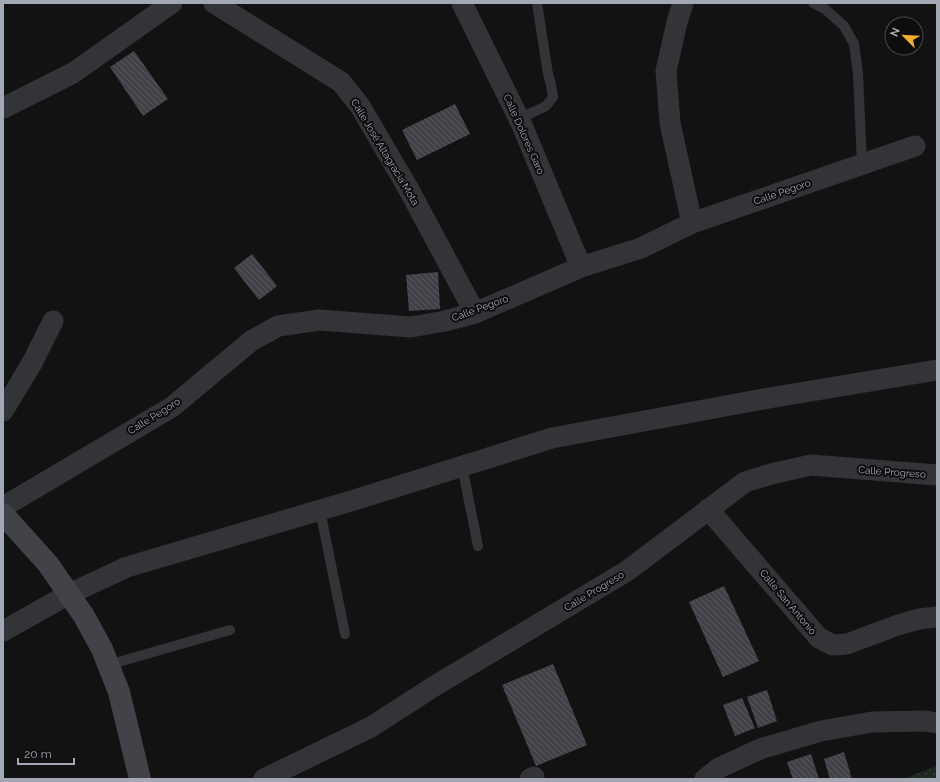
<svg xmlns="http://www.w3.org/2000/svg" width="940" height="782" font-family="Raleway,sans-serif">
	<defs>
		<pattern id="green-dots" width="8" height="8" patternUnits="userSpaceOnUse"><rect width="8" height="8" fill="#1e261f"/><path d="M2 2h.1M6 6h.1" fill="none" stroke="#3c433d" stroke-width="1.8" stroke-linecap="round"/></pattern>
		<pattern id="building-back-hatch" width="6" height="6" patternUnits="userSpaceOnUse"><rect width="6" height="6" fill="#414247"/><path d="M-1 5l2 2M0 0l6 6M5-1l2 2" fill="none" stroke="#595a5f"/></pattern>
	</defs>
	<rect width="100%" height="100%" fill="#121213"/>
	<path fill="url(#green-dots)" d="M937 766V779H903Z"/>
	<path fill="url(#building-back-hatch)" d="M134 51 168 99 143 116 110 67Z
		M455 104 470 134 417 160 402 130Z
		M252 254 277 286 259 300 234 268Z
		M438 272 440 309 409 311 406 275Z
		M724 586 759 661 723 677 689 602Z
		M553 664 587 745 536 766 502 685Z
		M767 690 777 721 758 728 747 697Z
		M742 698 755 728 735 736 723 705Z
		M844 752 852 779H830L824 759Z
		M811 754 819 779H793L787 762Z"/>
	<g fill="none" stroke-linecap="round" stroke-linejoin="round">
		<path stroke="#333438" stroke-width="10" d="M813 3 825 9 844 26 854 44 858 73 862 164
			M522 125 527 115 546 106 553 97 551 85 548 74 537 3
			M462 466 478 546
			M320 510 345 634
			M108 665 230 630"/>
		<path stroke="#333438" stroke-width="21" d="M214 3 341 82 360 106 408 188 475 313
			M462 3 522 125 581 267
			M683 3 677 22 666 71 670 123 692 223
			M3 108 73 73 172 3
			M3 411 32 363 53 321
			M3 507 172 407 251 341 278 326 319 320 411 327 445 321 475 313 581 267 641 248 692 223 915 146
			M708 509 819 638 833 645 847 644 898 625 919 619 937 617
			M3 631 69 594 127 567 351 501 552 438 769 398 937 370
			M264 779 371 727 433 687 627 571 745 482 771 474 811 465 937 475
			M530 779 534 777
			M705 779 719 768 760 749 821 731 872 722 926 721 937 723"/>
		<path stroke="#414348" stroke-width="22" d="M3 514 48 564 84 616 102 649 119 692 140 779"/>
	</g>
	<g text-anchor="middle" dominant-baseline="central" stroke-width="4" stroke-linejoin="round" paint-order="stroke">
		<g font-size="10" fill="#a3a9b4" stroke="#0d0d0e">
			<text transform="translate(524 134) rotate(66)">Calle Dolores Garo</text>
			<text transform="translate(385 152) rotate(59)">Calle José Altagracia Mota</text>
			<text transform="translate(782 192) rotate(-19)">Calle Pegoro</text>
			<text transform="translate(480 308) rotate(-20)">Calle Pegoro</text>
			<text transform="translate(154 416) rotate(-32)">Calle Pegoro</text>
			<text transform="translate(892 472) rotate(4)">Calle Progreso</text>
			<text transform="translate(594 591) rotate(-31)">Calle Progreso</text>
			<text transform="translate(788 602) rotate(50)">Calle San Antonio</text>
		</g>
	</g>
	<rect width="940" height="782" fill="none" stroke="#a3a9b4" stroke-width="8"/>
	<g transform="translate(904 36) rotate(294)"><circle r="19" fill="#0d0d0e" stroke="#494b50"/>
	<path d="M0-3L7 15L0 10L-7 15Z" fill="#f1ab2d"/>
	<text y="-6" font-size="11" font-weight="bold" text-anchor="middle" fill="#a3a9b4">N</text>
	</g>
	<path d="M18 758v6h56v-6" fill="none" stroke="#a3a9b4" stroke-width="2"/>
	<text x="24" y="758" font-size="12" fill="#a3a9b4" stroke="#0d0d0e" stroke-width="3" paint-order="stroke">20 m</text>
</svg>
